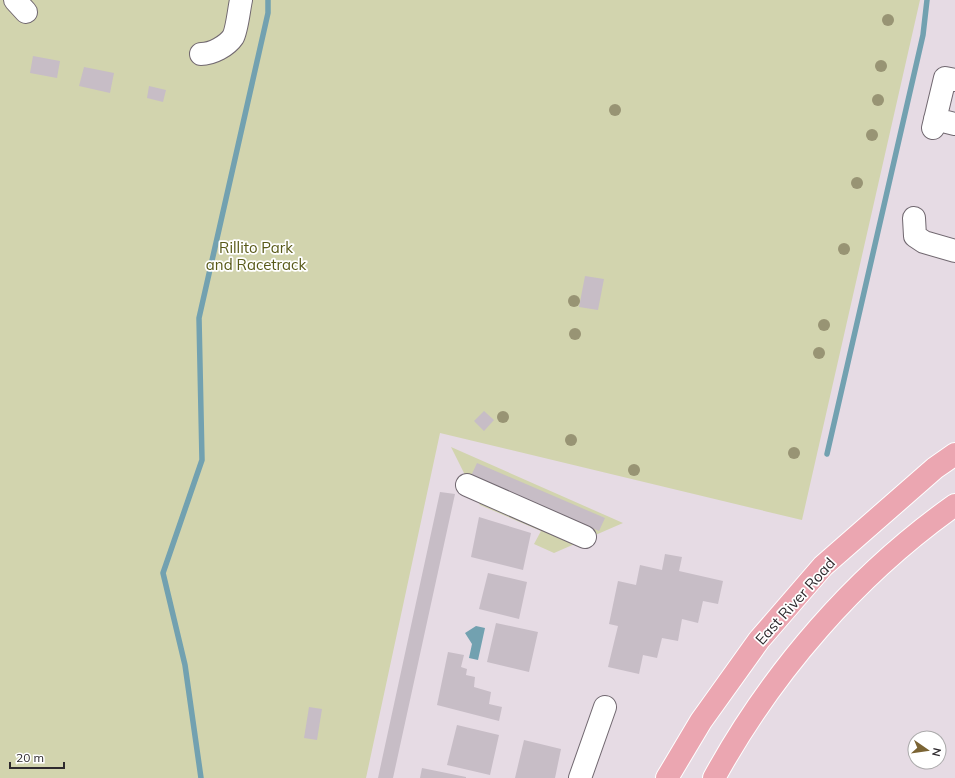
<svg xmlns="http://www.w3.org/2000/svg" width="955" height="778" font-family="Mulish,sans-serif">
	<rect width="100%" height="100%" fill="#e6dbe4"/>
	<path fill="#d2d4ae" d="M0 0H920L802 520 440 433 366 778H0Z
		M451 447 623 523 554 553 534 544 541 531 480 505Z"/>
	<path fill="#72a1b0" d="M476 626 485 628 478 660 469 658 472 644 465 633Z"/>
	<g fill="none" stroke-linecap="round" stroke-linejoin="round">
		<path stroke="#72a1b0" stroke-width="5.5" d="M827 454 923 35 927 0
			M201 778 185 665 163 573 202 460 199 318 268 13V0"/>
	</g>
	<path fill="#c7bdc6" d="M33 56 60 61 57 78 30 73Z
		M84 67 114 73 110 93 79 86Z
		M149 86 166 90 163 102 147 98Z
		M585 276 604 279 598 310 579 307Z
		M484 411 494 420 484 431 474 421Z
		M477 463 605 518 599 531 471 476Z
		M440 492 455 494 393 778H378Z
		M479 517 531 533 523 570 471 557Z
		M665 554 682 557 679 571 723 581 718 604 703 601 698 623 682 619 678 641 662 638 657 658 643 655 639 674 608 667 618 626 609 624 618 581 636 585 640 565 662 570Z
		M488 573 527 582 519 619 479 609Z
		M496 623 538 632 529 672 487 662Z
		M448 652 464 655 461 667 467 669 466 675 475 677 474 687 491 692 489 704 502 707 499 721 437 705Z
		M309 707 322 709 317 740 304 738Z
		M457 725 499 735 490 775 447 765Z
		M524 740 561 749 555 778H515Z
		M422 768 466 777V778H420Z"/>
	<g fill="none" stroke-linecap="round" stroke-linejoin="round">
		<g stroke="#716870" stroke-width="24">
			<path id="minor" d="M15 0 26 12
				M201 54C212 54 227 46 233 37 237 30 239 9 241 0
				M935 119 955 124
				M933 128 945 78 955 80
				M914 218 915 236 924 242 955 251
				M467 485 585 537
				M580 778 605 707"/>
		</g>
		<g stroke="#fff" stroke-width="24">
			<path id="major" d="M667 778 701 721 759 640 823 566 935 468 955 454
				M714 778C772 672 856 575 955 505"/>
		</g>
		<use href="#minor" stroke="#fff" stroke-width="22"/>
		<use href="#major" stroke="#eba6b1" stroke-width="22"/>
	</g>
	<g fill="#989474">
		<circle cx="888" cy="20" r="6"/>
		<circle cx="881" cy="66" r="6"/>
		<circle cx="878" cy="100" r="6"/>
		<circle cx="615" cy="110" r="6"/>
		<circle cx="872" cy="135" r="6"/>
		<circle cx="857" cy="183" r="6"/>
		<circle cx="844" cy="249" r="6"/>
		<circle cx="574" cy="301" r="6"/>
		<circle cx="824" cy="325" r="6"/>
		<circle cx="575" cy="334" r="6"/>
		<circle cx="819" cy="353" r="6"/>
		<circle cx="503" cy="417" r="6"/>
		<circle cx="571" cy="440" r="6"/>
		<circle cx="794" cy="453" r="6"/>
		<circle cx="634" cy="470" r="6"/>
	</g>
	<g text-anchor="middle" dominant-baseline="central" stroke-width="3.5" stroke-linejoin="round" paint-order="stroke">
		<g font-size="15" fill="#585918" stroke="#fff">
			<text x="256" y="247">Rillito Park<tspan x="256" dy="17">and Racetrack</tspan></text>
		</g>
		<g font-size="15" fill="#2e2a2e" stroke="#fff">
			<text transform="translate(795 601) rotate(-48)">East River Road</text>
		</g>
	</g>
	<g transform="translate(927 750) rotate(103)"><circle r="19" fill="#ffffff" stroke="#abaaab"/>
	<path d="M0-3L7 15L0 10L-7 15Z" fill="#7b6434"/>
	<text y="-6" font-size="11" font-weight="bold" text-anchor="middle" fill="#2e2a2e">N</text>
	</g>
	<path d="M10 762v6h54v-6" fill="none" stroke="#2e2a2e" stroke-width="2"/>
	<text x="16" y="762" font-size="12" fill="#2e2a2e" stroke="#ffffff" stroke-width="3" paint-order="stroke">20 m</text>
</svg>
